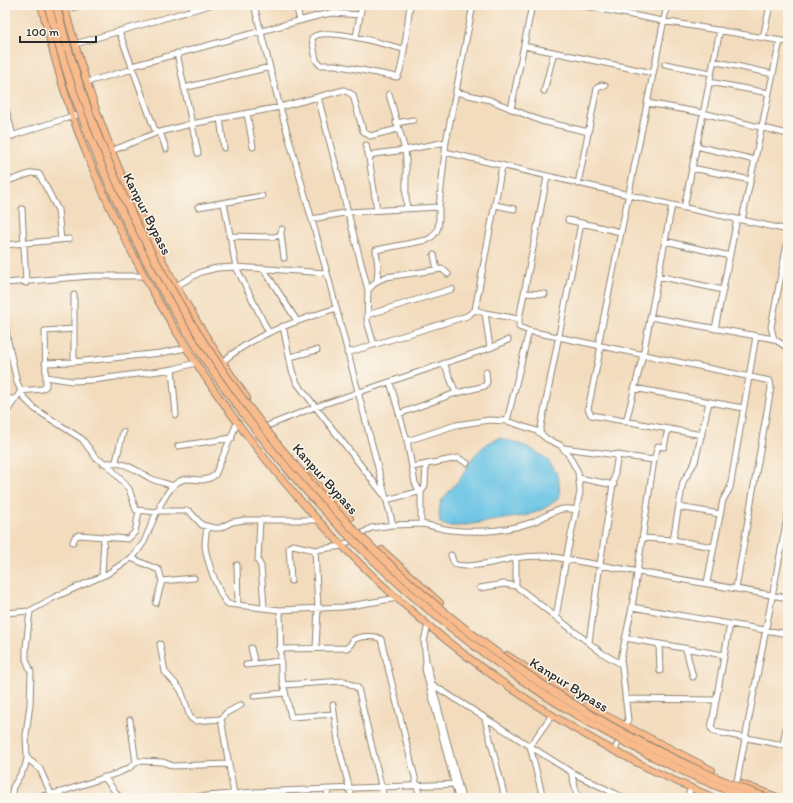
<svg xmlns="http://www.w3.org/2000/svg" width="793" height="803" font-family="Itim,sans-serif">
	<rect width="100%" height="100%" fill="#fbf7ec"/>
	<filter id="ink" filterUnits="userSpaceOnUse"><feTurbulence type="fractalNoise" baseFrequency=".025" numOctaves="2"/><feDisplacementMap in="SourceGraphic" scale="8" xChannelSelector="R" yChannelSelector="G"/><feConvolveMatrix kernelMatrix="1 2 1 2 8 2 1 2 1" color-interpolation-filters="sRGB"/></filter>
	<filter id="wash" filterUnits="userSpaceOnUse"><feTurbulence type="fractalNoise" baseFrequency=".012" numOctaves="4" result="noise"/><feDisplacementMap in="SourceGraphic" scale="16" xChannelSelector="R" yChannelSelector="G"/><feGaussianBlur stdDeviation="0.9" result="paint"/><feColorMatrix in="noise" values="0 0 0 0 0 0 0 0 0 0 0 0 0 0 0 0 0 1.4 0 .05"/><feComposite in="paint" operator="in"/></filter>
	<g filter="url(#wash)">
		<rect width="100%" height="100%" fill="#f3dcbd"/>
		<path fill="#67c3e5" stroke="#497788" d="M499 438C531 446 564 459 559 498L545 508 529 515 459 526H447L440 523 439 512 441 501 463 475 472 458 486 444Z"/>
	</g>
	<g filter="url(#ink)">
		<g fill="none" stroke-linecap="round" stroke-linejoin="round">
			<g stroke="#8f8474" stroke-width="7">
				<path id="minor" d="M254 5 280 107 327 273 393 525 371 528 342 546 315 550 318 608 316 648
					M296 5 300 21
					M580 5 663 21 788 42
					M66 10 81 5
					M613 11 614 5
					M119 31 156 133
					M356 37 362 5
					M763 38 770 5
					M75 44 210 5
					M524 46 653 73
					M403 49C387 45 324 25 312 38L316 60 320 65H335L397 77C403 73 408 17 410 5
					M177 53 198 153
					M713 61 773 74
					M665 64 711 73
					M132 66 321 15 332 13 360 15
					M87 82 133 69
					M709 82 769 93
					M184 88 270 67
					M544 91 554 52
					M456 92 490 100 541 121 589 132
					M389 94 405 150 446 142
					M318 97 368 290 367 321 374 345
					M647 103 703 113 788 134
					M5 105 13 136
					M511 109 532 5
					M247 113 253 147
					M220 118 224 148
					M396 123 413 120
					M160 132 166 149
					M5 138 73 116 93 112
					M366 145 369 158
					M696 146 755 160
					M111 151 156 133 191 124 280 107 344 90 353 95 363 131 370 136 398 129
					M445 152 672 205
					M692 168 751 180
					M547 177 519 319V327L529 331 770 381 771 388 736 588
					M5 182 32 173 39 174 58 210 61 240
					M578 184 597 88 601 85 605 86
					M224 203 236 267 268 331
					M495 205 514 209
					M198 207 262 196
					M684 208 720 30
					M22 209 26 283
					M377 210 369 158 374 154 405 150C408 168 404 188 407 208
					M312 219 349 212 439 207 446 142 473 5
					M568 220 621 232
					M742 220 780 41
					M281 234 284 258
					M229 236 274 237 280 235 282 229
					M788 239 771 327 774 339 788 348
					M665 241 730 256
					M5 245 69 239
					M434 255 437 270
					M263 268 297 321
					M658 276 723 290
					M377 281 378 268 376 250 427 240C441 233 439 221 439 207
					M5 283 91 276H144
					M176 286 201 272 217 268 236 267 327 273
					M368 290 377 281 386 277 442 269 448 274
					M524 293 545 294
					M74 295V362L161 353 186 348
					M485 313 475 310 502 166
					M367 315 452 289
					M5 317 7 337H5
					M650 317 774 339
					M283 326 292 371 297 383 383 494
					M715 329 737 219
					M7 337 17 382 24 398 35 409 82 439 96 458 108 465 129 489 136 510 157 512
					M598 346 667 5
					M601 346 588 409 591 415 702 435
					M490 348 508 340
					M347 353 467 316 475 310
					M290 357 317 350
					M222 362C258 332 293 323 336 308
					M45 363 74 362
					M444 363 456 393
					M172 369 176 415
					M46 377 72 381 93 380 174 369 195 363
					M390 382 407 441 415 483 421 494V524L393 525
					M634 388 743 408
					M5 399H15
					M5 414 21 391 42 389 46 386 45 331 74 329
					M399 414 453 394 485 386 487 382 486 372
					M507 421 529 331
					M626 422 643 355 672 205 788 230
					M237 423 215 475C202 485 191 476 182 480 171 484 166 496 160 505V511H189L202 525 214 528H220L232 522 245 520H317
					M267 426 315 407 490 348 485 313 519 319
					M540 432 581 223
					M407 441 456 425 489 420 507 421 537 431 547 439 560 445 568 454 578 472 580 492 566 559 556 617
					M178 446 232 438
					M564 448 654 460
					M116 461 123 432
					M103 463C125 461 132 468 150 478 157 482 166 483 174 486
					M412 467 458 458 467 463
					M579 478 614 485
					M386 500 422 491 425 485 426 464
					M679 507 720 514
					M260 520 258 561 261 566 264 607
					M421 524C431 525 441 529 451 530 478 533 507 531 533 522 548 516 559 505 575 510
					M207 527C206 533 205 540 205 546 206 558 219 596 228 604L280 610 343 607 398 598
					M643 538 673 540 713 547
					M673 540 683 482 695 462 709 402
					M73 542 75 537 79 535 128 539 135 532 139 511
					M451 555 454 564C468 570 501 560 516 558 527 556 537 556 548 556L788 598
					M131 558 159 570 162 581 156 603
					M516 558V586L602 653 621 664
					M237 565 238 605
					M102 576 104 538
					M162 581 194 578
					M291 581 289 547 293 545 315 550
					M707 583 723 500 730 488 756 336
					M480 588 504 584 516 586
					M632 607 788 634
					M280 610 281 674 291 717 334 714
					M5 613 30 611 55 597 107 574 134 556 144 542 157 511
					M730 624 711 728 715 732 783 745
					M428 625 424 641 426 661 462 798
					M625 638 724 655
					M589 642 600 564 618 454
					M160 644 165 672 181 690 190 717 195 721 221 719
					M659 644 660 671
					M251 648 255 664
					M279 649 347 648 351 644 353 640C359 636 375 635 381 639L420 798
					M686 649 693 677
					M426 661 425 669 458 798
					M246 665 280 661
					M429 684 433 685 571 772 624 798
					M283 685 344 681 358 688 384 798
					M254 696 285 693
					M625 699 715 700
					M333 705 339 748 352 798
					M788 716 783 745 788 746
					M485 719 505 798
					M130 720 136 763
					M615 750 628 720 621 659 632 607 654 460 658 446 664 447 668 429
					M27 758 40 769 51 794
					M571 772 578 798
					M104 777 120 798
					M737 781 788 513
					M234 794 221 719 226 713 241 705
					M11 798 13 787 25 767 27 758 26 735 30 704 31 672 26 659V648L30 611
					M31 798 61 792 118 773 129 768 138 761 163 762 173 766 229 764
					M183 798 255 792 458 784
					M327 798 328 789
					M543 798 530 746 552 715
					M687 798 691 788"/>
			</g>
			<g stroke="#8f8474" stroke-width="8">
				<path id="major" d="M41 5C54 57 68 110 89 160 208 445 427 681 715 798
					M64 5C74 41 84 77 97 112 133 214 185 310 247 398
					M306 473 350 518
					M382 550 440 603
					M507 655 570 696
					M585 705 712 770
					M742 784 780 798"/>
			</g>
			<use href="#minor" stroke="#fff" stroke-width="5"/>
			<use href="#major" stroke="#fabb8c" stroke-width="6"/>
			<g stroke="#8f8474" stroke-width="9" stroke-linecap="butt">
				<path id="highway-bridge" d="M48 5C137 362 403 665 747 798
					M56 5C147 365 418 669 767 798"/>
			</g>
			<use href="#highway-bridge" stroke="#fabb8c" stroke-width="7"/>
		</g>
	</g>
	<g text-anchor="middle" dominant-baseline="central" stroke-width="3" stroke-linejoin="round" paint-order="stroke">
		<g font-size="14" fill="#2b2b2b" stroke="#fbf7ec">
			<text transform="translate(147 214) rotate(63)">Kanpur Bypass</text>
			<text transform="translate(325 479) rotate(48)">Kanpur Bypass</text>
			<text transform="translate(569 685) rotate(32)">Kanpur Bypass</text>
		</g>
	</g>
	<rect width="793" height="803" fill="none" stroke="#fbf7ec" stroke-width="20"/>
	<path d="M20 36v6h76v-6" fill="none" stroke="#2b2b2b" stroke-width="2"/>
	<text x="26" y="36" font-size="12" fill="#2b2b2b" stroke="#fbf7ec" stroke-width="3" paint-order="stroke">100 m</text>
</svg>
